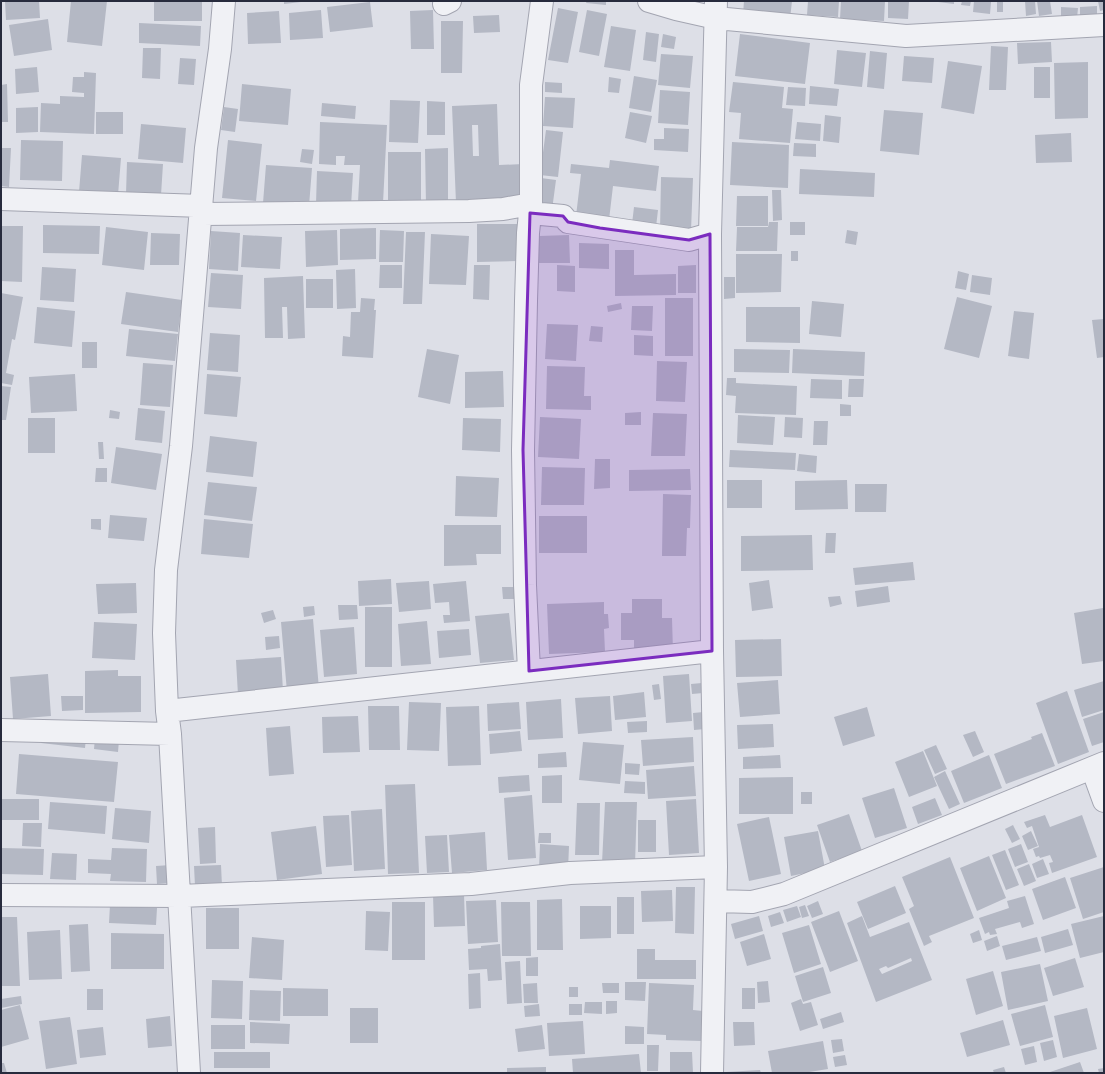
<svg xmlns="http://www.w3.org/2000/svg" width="1105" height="1074" font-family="'Source Sans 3',sans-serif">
	<rect width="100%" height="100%" fill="#dddfe7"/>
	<path fill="#b4b8c4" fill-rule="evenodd" d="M5 1H39L40 18 6 20Z
		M71 1H107L102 46 67 42Z
		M154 1H202V21H154Z
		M284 1H301V2L284 4Z
		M587 1H606V5L586 3Z
		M744 1H792L790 19 743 14Z
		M808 1H839L838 17 807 15Z
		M841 1H885L884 21 840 19Z
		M888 1H909L908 19 888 18Z
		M938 1H954V4L938 2Z
		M962 1H971L970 6 961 5Z
		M974 1 991 2 990 14 973 12Z
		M997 1H1003V12H997Z
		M1025 1H1035L1036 14 1026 16Z
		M1037 1H1050L1052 14 1039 16Z
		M1098 1H1104V10L1100 11Z
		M370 2 373 27 330 32 327 7Z
		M1097 6V17L1080 18V7Z
		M1061 7 1078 8 1077 18 1061 17Z
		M558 8 578 12 568 63 548 60Z
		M321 10 323 38 290 40 289 13Z
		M433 10 434 49H411L410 11Z
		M587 10 607 14 599 56 579 52Z
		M279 11 281 43 248 44 247 13Z
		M499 15 500 32 474 33 473 16Z
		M48 19 52 50 14 56 9 25Z
		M441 21H463L462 73H441Z
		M139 23 201 26 200 46 139 43Z
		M611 26 636 30 630 71 604 67Z
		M646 32 659 34 656 62 643 60Z
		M663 34 676 37 674 49 661 47Z
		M740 34 810 43 805 84 735 76Z
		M1051 42 1052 62 1018 64 1017 43Z
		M991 46 1008 47 1006 90H989Z
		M143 48H161L160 79 142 78Z
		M837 50 866 53 862 87 834 84Z
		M870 51 887 53 884 89 867 87Z
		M661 54 693 56 690 88 658 85Z
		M904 56 934 58 932 83 902 81Z
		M180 58 196 59 194 85 178 84Z
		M948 61 982 66 974 114 941 108Z
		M1088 62V118L1055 119 1054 63Z
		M37 67 39 92 16 94 15 69Z
		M1034 67H1050V98H1034Z
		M84 72 96 73 94 134 40 132 41 103 60 104V96L84 97V93L72 92 73 77H84Z
		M634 76 657 80 651 112 629 108Z
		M609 77 621 79 619 93 608 92Z
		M545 82 562 83V93L545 92Z
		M733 82 784 87 782 108 793 109 790 143 739 139 741 113 729 112Z
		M7 84 8 122H1V85Z
		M242 84 291 89 288 125 239 121Z
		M810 86 839 89 837 106 809 104Z
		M788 87 806 88 805 106 786 105Z
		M660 90 690 92 688 125 658 123Z
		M545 97 575 98 573 128 543 126Z
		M390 100 420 101 418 143 389 142Z
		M427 101 445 102V135H427Z
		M322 103 356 106 355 119 321 116Z
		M497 104 499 165 523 164 524 200 456 203 452 106ZM472 125H478L479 156H473Z
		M38 107V132L16 133V108Z
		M224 107 238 109 235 132 221 130Z
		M884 110 923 113 919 155 880 151Z
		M96 112H123V134H96Z
		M630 112 652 116 646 143 625 138Z
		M825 115 841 117 839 143 823 141Z
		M320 122 387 125 383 203 358 202 360 165H344L345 156H336V165L319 164Z
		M797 122 821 124 820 141 795 139Z
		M141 124 186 128 183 163 138 159Z
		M664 128 689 129 688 152 654 150V139H664Z
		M546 130 563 132 558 177 540 175Z
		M1071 133 1072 162 1036 163 1035 135Z
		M21 140 63 141 62 181 20 180Z
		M228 140 262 144 256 201 222 198Z
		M732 142 789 145 788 188 730 185Z
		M794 143 816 144V157L793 156Z
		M1 148H11L9 187 1 186Z
		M448 148V205H426L425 149Z
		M302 149 314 150 312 164 300 162Z
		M388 152H421V207H388Z
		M82 155 121 158 118 195 79 192Z
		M610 160 659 166 656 191 613 186 609 220 576 216 581 174 570 173 571 164 609 168Z
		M127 162 163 164 161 195 126 194Z
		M266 165 312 168 309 206 263 203Z
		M800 169 875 173 874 197 799 194Z
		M317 171 353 173 351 206 316 204Z
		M661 177 693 178 691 231H660Z
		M541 178 556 180 552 210 538 208Z
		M772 190H781L782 220 773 221Z
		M737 196H768V226H736Z
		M634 207 658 210 656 227 632 224Z
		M769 222H778L777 251H736L737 227H768Z
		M790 222H805V235H790Z
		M477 224H520L519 261 477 262Z
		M43 225 100 226 99 254 43 253Z
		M1 226H23L22 282 1 281Z
		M106 227 148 232 144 270 102 265Z
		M376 228V259L340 260V229Z
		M337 230 338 265 306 267 305 231Z
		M380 230 404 231 403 262H379Z
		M847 230 858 232 856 245 845 243Z
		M211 231 240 233 238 271 209 269Z
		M406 232H425L422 304H403Z
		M151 233 180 234 179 265H150Z
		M431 234 469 236 466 285 429 284Z
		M243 235 282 237 280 269 241 267Z
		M569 235 570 263H539V236Z
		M579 243 609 244V269L579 268Z
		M615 250H634V275L676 274V295L615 296Z
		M791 251H798V261H791Z
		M736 254H782L781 292 736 293Z
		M380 265H402V288H379Z
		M474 265H490L489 300 473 299Z
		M557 265 575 266V292L557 291Z
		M696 265V293H678V266Z
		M42 267 76 269 74 302 40 300Z
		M355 269 356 308 337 309 336 270Z
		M958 271 969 274 966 290 955 288Z
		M211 273 243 275 241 309 208 307Z
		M972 275 992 278 990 295 970 292Z
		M303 276 305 338 288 339 287 307H282L283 338H265L264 278Z
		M724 277H735V298L724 299Z
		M306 279H333V308H306Z
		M126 292 182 300 178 332 121 324Z
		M1 293 23 297 15 340 12 339 6 373 14 375 12 385 1 383Z
		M957 297 992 306 979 358 944 349Z
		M361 298 375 299 374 310H376L373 358 342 356 343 336 350 337 351 312H360Z
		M665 298H693V356H665Z
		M812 301 844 304 841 337 809 334Z
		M621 303 622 309 608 312 607 306Z
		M632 306H653L652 331 631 330Z
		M37 307 75 311 72 347 34 343Z
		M746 307H800V343L746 342Z
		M1014 311 1034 313 1029 359 1008 356Z
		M1104 319V357L1097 358 1092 320Z
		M547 324 578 325 576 361 545 359Z
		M591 326 603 327 602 342 589 341Z
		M129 329 178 334 175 361 126 356Z
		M210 333 240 335 238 372 207 370Z
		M634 335 653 336V356L634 355Z
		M82 342H97V368H82Z
		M427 349 459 355 450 404 418 397Z
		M734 349 790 350 789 373 734 372Z
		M793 349 865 352 864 376 792 373Z
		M657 361 687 362 685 402 656 401Z
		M143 363 173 365 170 407 140 405Z
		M547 366 585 367 584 396H591V410L546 409Z
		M503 371 504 407 465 408V372Z
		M75 374 77 411 31 413 29 377Z
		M207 374 241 377 237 417 204 414Z
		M727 378H736V383L797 386 796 415 735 413 736 396 726 395Z
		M811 379 842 380V399L810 398Z
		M849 379H864L863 397H848Z
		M1 386 11 387 6 420H1Z
		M840 404 851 405V416H840Z
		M138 408 165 411 162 443 135 440Z
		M110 410 120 412 119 419 109 418Z
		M641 412V425H625V413Z
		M653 413 687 414 685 456H651Z
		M738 415 775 417 773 445 737 443Z
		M540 417 581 419 579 459 538 457Z
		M785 417 803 418 802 438 784 437Z
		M28 418H55V453H28Z
		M463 418 501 419 500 452 462 450Z
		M814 421H828L827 445H813Z
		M210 436 257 442 253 477 206 472Z
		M98 442H103L104 459H99Z
		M116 447 162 454 156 490 111 483Z
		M730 450 796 453 795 470 729 467Z
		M799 454 817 456 816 473 797 471Z
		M595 459H610V488L594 489Z
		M542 467 585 468 584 505H541Z
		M96 468H107V482H95Z
		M690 469 691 490 629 491V470Z
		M456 476 499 478 497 517 455 516Z
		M727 480H762V508H727Z
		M847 480 848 509 795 510V481Z
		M208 482 257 487 252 521 204 515Z
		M855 484H887L886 512H855Z
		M663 494 691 495 690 528H687L686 556H662Z
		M110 515 147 518 144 541 108 538Z
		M539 516H587V553H539Z
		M91 519H101V530L91 529Z
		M204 519 253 524 249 558 201 554Z
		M444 525H501V554H476L477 565 444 566Z
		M826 533H836L835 553H825Z
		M812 535 813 570 741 571V536Z
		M913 562 915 580 855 585 853 568Z
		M391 579 392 604 359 606 358 581Z
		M769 580 773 608 752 611 749 583Z
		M429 581 431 609 399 612 396 583Z
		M466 581 470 621 444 623 443 615H450L449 602 435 603 433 584Z
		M136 583 137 613 98 614 96 584Z
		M888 586 890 602 857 607 855 591Z
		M502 587H515L516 599H503Z
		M840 596 842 604 830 607 828 597Z
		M632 599H662V618H672L673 652 634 653V640H621V613H632Z
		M604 602V614H608L609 628 604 629 605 652 549 654 547 604Z
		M338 605H357L358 619 339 620Z
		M314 606 315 615 304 617 303 607Z
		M365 607H392V667H365Z
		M1103 608 1104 616V661L1082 664 1074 613Z
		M273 610 276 619 264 623 261 613Z
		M509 613 514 660 480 663 475 616Z
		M313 619 319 689 287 692 281 622Z
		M427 621 431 664 401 666 398 624Z
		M94 622 137 624 135 660 92 658Z
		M354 627 357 674 324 677 320 630Z
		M469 629 471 655 439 658 437 631Z
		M279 636 280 648 266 650 265 637Z
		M781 639 782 676 736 677 735 640Z
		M281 657 283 691 238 695 236 660Z
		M118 670V676H141V712L85 713V671Z
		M48 674 51 716 13 719 10 677Z
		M689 674 692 721 666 723 663 676Z
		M778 680 780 714 740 717 737 683Z
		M1104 681V710L1082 717 1074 690Z
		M702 683 703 693 692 694 691 684Z
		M659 684 661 699 654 700 652 685Z
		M1067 691 1089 752 1058 764 1036 703Z
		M644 692 646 717 615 720 613 696Z
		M61 696H83V710L62 711Z
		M610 696 612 731 578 734 575 698Z
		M561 699 563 738 528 740 526 702Z
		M409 702 441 703 439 751 407 750Z
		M519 702 521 729 488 731 487 704Z
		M368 706H399L400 750H369Z
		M479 706 481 765 448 766 446 707Z
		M867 707 875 736 843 746 834 717Z
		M704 712 705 729 694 730 693 713Z
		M1104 712V742L1092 746 1083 719Z
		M358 716 360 752 323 753 322 717Z
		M647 721V732L628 733 627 722Z
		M773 724 774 747 738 749 737 725Z
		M290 726 294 774 269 776 266 728Z
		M520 731 522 751 490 754 489 734Z
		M975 731 984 752 973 757 963 735Z
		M1042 733 1055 766 1006 784 994 754 1032 739 1031 737Z
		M42 734 86 738 85 748 41 743Z
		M693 737 694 762 643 766 641 740Z
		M95 738 119 740 118 752 94 749Z
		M583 742 624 745 620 784 579 780Z
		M936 745 947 769 935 774 924 750Z
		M923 751 937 786 909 797 895 762Z
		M566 752 567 767 538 768V754Z
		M19 754 118 762 114 802 16 794Z
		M780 755 781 768 743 769V757Z
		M989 755 1002 788 964 803 951 771Z
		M625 763 640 764 639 775 625 774Z
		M694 766 696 796 648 799 646 770Z
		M945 771 960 804 949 809 934 777Z
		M529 775 530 791 499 793 498 777Z
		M562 775V803H542V776Z
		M793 777V814H739V778Z
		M625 781 645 782V794L624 793Z
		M415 784 419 873 388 874 385 785Z
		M894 788 907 828 875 838 862 798Z
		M801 792H812V804H801Z
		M532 795 536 858 508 860 504 798Z
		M935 798 942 815 918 824 912 807Z
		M1 799H39V820H1Z
		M696 799 699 853 669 855 666 801Z
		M50 802 107 806 105 834 48 829Z
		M605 802H637L635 864 602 863Z
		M577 803H600L599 855H575Z
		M115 808 151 811 149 843 112 839Z
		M382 809 385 869 354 871 351 811Z
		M849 814 862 851 830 862 817 825Z
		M349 815 352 865 326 867 323 816Z
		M1045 815 1050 827 1082 815 1097 857 1052 873 1049 863 1053 862 1050 855 1040 858 1039 856 1036 857 1033 849 1039 847 1032 826 1027 828 1024 822Z
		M769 817 781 874 749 881 737 824Z
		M638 820H656V852H638Z
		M23 823H42L41 847 22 846Z
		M1013 825 1020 839 1012 843 1005 829Z
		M316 826 322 874 277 880 271 832Z
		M215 827 216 863 200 864 198 828Z
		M818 831 825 869 791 876 784 837Z
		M1031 831 1038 846 1028 850 1022 836Z
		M485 832 487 870 452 873 449 835Z
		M539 833H551V843H538Z
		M447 835 449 872 427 873 425 836Z
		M540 844 569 846 568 870 539 869Z
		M1021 844 1028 862 1015 867 1008 849Z
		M1 848 44 849 43 875 1 874Z
		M112 848 147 849 146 882 110 881 111 874 88 873V859L111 860Z
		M1005 850 1019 885 1006 890 992 855Z
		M52 853 77 854 76 880 50 879Z
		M989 856 1006 898 977 911 960 868Z
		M950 857 974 918 929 936 932 942 924 946 909 909 914 906 902 877Z
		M1043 859 1049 874 1037 878 1032 864Z
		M1029 864 1036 881 1024 886 1017 869Z
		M171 865 172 883 157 884 156 866Z
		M221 865 222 886H195L194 866Z
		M1104 867V912L1083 919 1070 878Z
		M1065 877 1076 908 1043 920 1032 889Z
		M895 886 906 913 868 929 857 902Z
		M676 887H695L694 934 675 933Z
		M672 890 673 921 642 922 641 891Z
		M464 894 465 926 434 927 433 895Z
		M1025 896 1034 924 1022 928 1020 922 995 929 997 934 990 935 989 932 985 934 979 918 1009 908 1007 901Z
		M617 897H634V934H617Z
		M562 899 563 950H537V900Z
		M496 900 498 942 468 944 466 901Z
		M818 901 823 914 812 918 807 906Z
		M392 902H425V960H392Z
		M501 902H530L531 956H502Z
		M110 905 157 908 156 925 109 923Z
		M805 905 809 916 802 918 799 907Z
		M580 906H611V938L580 939Z
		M797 906 801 917 787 922 783 910Z
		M206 908H239V949H206Z
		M366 911 390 912 388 951 365 950Z
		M839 911 858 961 830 972 811 922Z
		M780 912 784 923 771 927 768 916Z
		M759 916 763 931 735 939 731 924Z
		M862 916 870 937 909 922 932 980 876 1002 847 923ZM911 958 912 961 882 974 879 969 886 966 888 968Z
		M1104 916V952L1080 958 1071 924Z
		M1 917H17L20 986H1Z
		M88 924 90 971 71 972 69 925Z
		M809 925 821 964 794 973 782 933Z
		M1068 929 1073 945 1045 953 1041 937Z
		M60 930 62 979 29 980 27 932Z
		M979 930 982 940 973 943 970 934Z
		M111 933 164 934V969H111Z
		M764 934 771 959 747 966 740 942Z
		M997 936 1000 946 987 951 984 941Z
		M252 937 284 940 282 980 249 978Z
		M1037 937 1041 951 1006 960 1002 946Z
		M500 944 502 980 488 981 487 969 469 970 468 949 481 948V946Z
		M637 949H655V960H696V979H637Z
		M538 957V976H526V958Z
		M1075 958 1084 987 1053 996 1044 968Z
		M520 961 522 1003 507 1004 505 962Z
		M1040 964 1048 1001 1008 1010 1001 972Z
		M823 967 831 993 803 1002 795 976Z
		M993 971 1003 1006 976 1015 966 979Z
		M480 973 481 1008 469 1009 468 974Z
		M212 980 243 981 242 1019 211 1018Z
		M768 981 770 1002 758 1003 757 982Z
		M625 982H646L645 1001 625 1000Z
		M537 983 538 1003H524L523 984Z
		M602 983H619V993H603Z
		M649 983 694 985 693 1010 703 1011 702 1041 666 1040V1035L647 1034Z
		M569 987H578V997H569Z
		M283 988 328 989V1016H283Z
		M742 988H755V1009H742Z
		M87 989H103V1010H87Z
		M250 990 281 991 280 1021 249 1020Z
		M21 996 22 1004 1 1008V999Z
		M801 999 803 1004 811 1002 818 1025 800 1031 791 1003Z
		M606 1001H617V1013L606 1014Z
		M585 1002H602V1014L584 1013Z
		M539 1004 540 1016 525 1017 524 1006Z
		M569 1004H582V1015H569Z
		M20 1005 29 1039 1 1047V1010Z
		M1045 1005 1053 1037 1020 1046 1011 1014Z
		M350 1008H378V1043H350Z
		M1087 1008 1097 1049 1063 1058 1054 1016Z
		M841 1012 844 1022 823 1029 820 1019Z
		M170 1016 172 1046 148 1048 146 1019Z
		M70 1017 77 1064 46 1069 39 1021Z
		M1003 1020 1010 1045 967 1057 960 1033Z
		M583 1021 585 1054 549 1056 547 1023Z
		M250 1022 290 1024 289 1044 250 1043Z
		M733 1022H754L755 1045 734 1046Z
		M211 1025H245V1049H211Z
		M542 1025 545 1049 518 1052 515 1029Z
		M625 1026 644 1027V1044H625Z
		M103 1027 106 1055 80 1058 77 1030Z
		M842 1039 844 1051 833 1053 831 1040Z
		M1053 1040 1057 1057 1044 1061 1040 1043Z
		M823 1041 828 1069 803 1073H772L768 1051Z
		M647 1045H659L658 1071H647Z
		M1034 1046 1037 1062 1025 1065 1021 1049Z
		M214 1052H270V1068H214Z
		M670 1052H692L693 1073H670Z
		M639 1054 641 1073H573L572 1059Z
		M845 1055 847 1065 835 1067 833 1057Z
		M1080 1062 1084 1073H1047Z
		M1 1063H4L7 1073H1Z
		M546 1067V1073H507V1068Z
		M1004 1067 1006 1073H994L993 1070Z
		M1104 1068V1073H1099L1098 1069Z
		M760 1070 761 1073H726V1072Z"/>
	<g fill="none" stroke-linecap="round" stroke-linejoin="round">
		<g stroke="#a3a5b1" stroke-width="24">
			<path id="minor" d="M649 1 676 9 716 18 906 36 1104 25
				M444 4 450 1
				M1 199 202 206
				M530 213 563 216 568 222 689 240 710 234
				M202 214 469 211 503 209 531 204
				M529 671 525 585 523 450 526 301 528 233 531 204V85L542 1
				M167 711 712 651
				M1 730 170 734
				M1092 768 1104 801
				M1 895 180 896 471 884 570 873 716 867
				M716 901 752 902 784 894 1104 763
				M189 1073 170 734 167 711 164 633 166 570 181 446 206 148 220 49 224 1
				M712 1073 716 867 712 651 710 234 716 1"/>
		</g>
		<use href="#minor" stroke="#f0f1f5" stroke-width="22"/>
	</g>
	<path fill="#7b2cbf" fill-opacity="0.2" stroke="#7b2cbf" stroke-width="3" stroke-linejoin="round" d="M530 213 563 216 568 222 600 228 689 240 710 234 712 651 529 671 523 450Z"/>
	<rect width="1105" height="1074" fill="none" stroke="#272b3d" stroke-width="4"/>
</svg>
